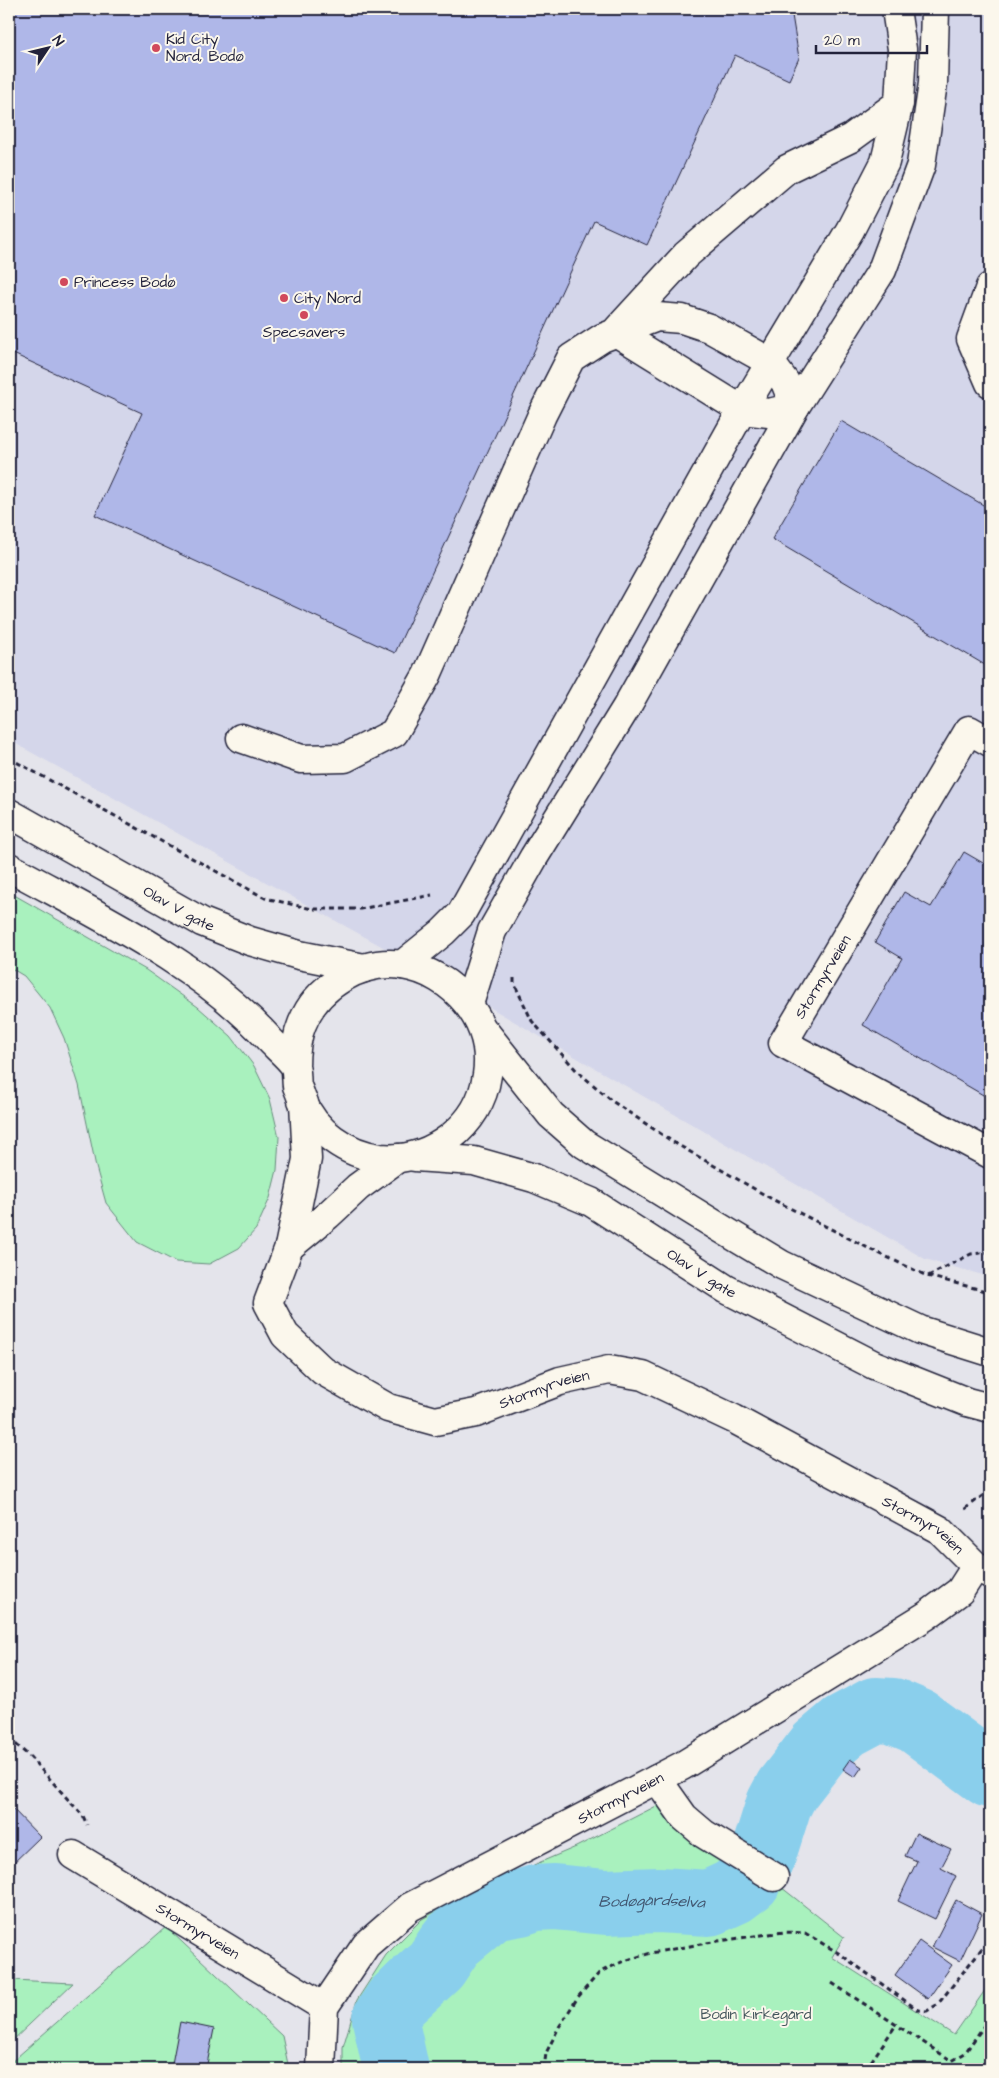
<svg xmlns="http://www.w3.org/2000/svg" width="999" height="2078" font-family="'Architects Daughter',sans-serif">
	<rect width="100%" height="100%" fill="#e4e4eb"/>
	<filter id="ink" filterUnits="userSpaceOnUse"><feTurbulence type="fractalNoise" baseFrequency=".02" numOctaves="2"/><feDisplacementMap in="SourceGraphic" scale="10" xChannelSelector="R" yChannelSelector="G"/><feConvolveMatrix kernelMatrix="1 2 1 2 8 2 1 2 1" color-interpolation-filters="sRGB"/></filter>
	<g filter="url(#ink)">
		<path fill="#d4d6ea" d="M9 9H990V1277L925 1259 439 978 9 740Z"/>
		<path fill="#a9f1be" stroke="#668a7c" d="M9 892 146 970 198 1007 231 1036 254 1066 270 1099 279 1137 277 1170 270 1198 256 1229 239 1248 209 1264 176 1262 137 1242 106 1203 96 1167 79 1085 64 1038 50 1008 24 976 9 967Z
			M670 1799 844 1937 832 1957 954 2035 990 1983V2069H343V2047L357 2000 386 1955 422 1919 470 1892 576 1847Z
			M166 1927 282 2036 289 2069H9V2064Z
			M9 1938 13 1980 73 1983 9 2044Z"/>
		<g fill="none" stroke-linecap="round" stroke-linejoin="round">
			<path stroke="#8acfec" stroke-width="66" id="s1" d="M396 2069 385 2019 396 2002 436 1965 452 1941 492 1908 520 1903 535 1898 554 1897 606 1902 659 1900 709 1903 733 1892 749 1880 763 1855 779 1804 787 1789 819 1748 845 1726 875 1710 893 1711 917 1721 990 1775"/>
		</g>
		<path fill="#afb7e8" stroke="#22223b" d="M9 9H791L799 58 789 80 735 55 647 245 594 221 395 653 95 515 142 413 9 352Z
			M841 421 990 509V668L772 539Z
			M964 852 990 867V1099L863 1025 902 958 875 942 904 892 931 907Z
			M850 1759 862 1767 855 1777 843 1769Z
			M9 1805 40 1837 9 1867Z
			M916 1833 951 1849 941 1868 956 1876 935 1919 898 1901 917 1861 905 1856Z
			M956 1900 982 1914 960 1961 932 1947Z
			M919 1941 952 1965 928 1999 895 1975Z
			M180 2022 214 2029 206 2069H171Z"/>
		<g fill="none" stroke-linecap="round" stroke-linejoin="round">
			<g stroke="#22223b" stroke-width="31">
				<g id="minor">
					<path d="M990 287 971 339 990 383"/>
					<path d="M618 329 686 255 787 169 851 138 899 103"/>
					<path d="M616 332 742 410 769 413 795 407"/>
					<path d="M241 738 301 759 345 758 394 733 427 675 542 415 571 358 602 338 657 317 682 319 709 328 770 362 785 382 795 407"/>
					<path d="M990 742 969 730 783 1043 990 1154"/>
					<path d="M402 965 443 932 461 914 742 410 850 230 885 162 899 103 902 49 896 9"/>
					<path d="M469 1004 492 931 534 857 626 708 795 407 882 270 921 165 933 83 935 9"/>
					<path d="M304 1103 307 1159 289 1247 328 1215 358 1187 398 1158"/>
					<path id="s2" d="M289 1247 268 1303 285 1335 323 1371 388 1408 435 1421 476 1413 560 1381 609 1370 643 1376 734 1419 940 1530 976 1566 990 1574"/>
					<path d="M657 1779 684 1817 704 1834 774 1877"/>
					<path id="s3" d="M73 1855 324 2007"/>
					<path id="s4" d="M321 2069 324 2007 366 1945 410 1907 682 1766 926 1616 960 1591 976 1566"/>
				</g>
			</g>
			<g stroke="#22223b" stroke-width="31">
				<g id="highway">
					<path id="s5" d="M9 813 202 922 250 941 299 955 364 968"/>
					<path d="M9 867C96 915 201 964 269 1039 275 1046 291 1059 295 1067 297 1073 296 1080 297 1086 299 1091 301 1095 302 1100 314 1131 347 1154 380 1158 431 1163 480 1126 487 1075 495 1022 454 973 402 965 361 959 317 986 302 1024 296 1038 295 1052 295 1067"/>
					<path d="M485 1032 551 1115 584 1144 717 1226 782 1265 920 1330 990 1352"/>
					<path id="s6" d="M415 1157 474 1161 534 1178 591 1202 726 1289 874 1365 967 1402 990 1408"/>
				</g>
			</g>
			<path stroke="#22223b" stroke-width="3" stroke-dasharray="5 4" stroke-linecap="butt" d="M9 758 265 898 312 909H360L432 895
				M514 978V983L532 1021 577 1071 612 1101 673 1142 772 1199 870 1249 927 1276 990 1292
				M928 1276 971 1254 990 1252
				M965 1509 990 1490
				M9 1738 30 1757 83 1816 87 1825
				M832 1983 952 2061 965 2053 990 2017
				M544 2069 546 2053 559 2027 578 1997 600 1972 624 1961 651 1953 718 1941 784 1932 805 1933 840 1954 918 2010 927 2011 938 2004 990 1938
				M866 2069 896 2025"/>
			<use href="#minor" stroke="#fbf7ec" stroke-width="28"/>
			<use href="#highway" stroke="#fbf7ec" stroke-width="28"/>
		</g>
	</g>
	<g fill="#d1495b" stroke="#fbf7ec" stroke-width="2">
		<circle cx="156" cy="48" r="5"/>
		<circle cx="64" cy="282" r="5"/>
		<circle cx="284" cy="298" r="5"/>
		<circle cx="304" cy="315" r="5"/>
	</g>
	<g text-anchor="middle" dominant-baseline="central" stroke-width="4" stroke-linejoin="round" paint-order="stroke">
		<g font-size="15" fill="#22223b" stroke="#fbf7ec" text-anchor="start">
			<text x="166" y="39">Kid City<tspan x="166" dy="17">Nord, Bodø</tspan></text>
			<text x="74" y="282">Princess Bodø</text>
			<text x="294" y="298">City Nord</text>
			<text x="304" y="332" text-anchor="middle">Specsavers</text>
		</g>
		<g font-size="15" fill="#22223b" stroke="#fbf7ec">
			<text stroke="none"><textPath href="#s5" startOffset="195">Olav V gate</textPath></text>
			<text transform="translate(823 977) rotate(-59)">Stormyrveien</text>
			<text stroke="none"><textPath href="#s6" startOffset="315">Olav V gate</textPath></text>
			<text stroke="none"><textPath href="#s2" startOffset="386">Stormyrveien</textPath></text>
			<text stroke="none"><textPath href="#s2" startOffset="806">Stormyrveien</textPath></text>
			<text stroke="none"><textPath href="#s4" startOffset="432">Stormyrveien</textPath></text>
			<text stroke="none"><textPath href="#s3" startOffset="146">Stormyrveien</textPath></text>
		</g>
		<g font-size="15" fill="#44565c" stroke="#fbf7ec">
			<text x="756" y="2014">Bodin kirkegård</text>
		</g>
		<g font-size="16" font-style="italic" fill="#415670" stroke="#fbf7ec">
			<text stroke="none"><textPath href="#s1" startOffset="368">Bodøgårdselva</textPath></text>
		</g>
	</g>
	<rect width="999" height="2078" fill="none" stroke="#fbf7ec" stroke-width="30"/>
	<rect x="15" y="15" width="969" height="2048" fill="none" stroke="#22223b" stroke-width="2" filter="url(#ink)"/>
	<g transform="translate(48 48) rotate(55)" stroke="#fbf7ec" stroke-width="4" paint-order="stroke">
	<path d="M0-4L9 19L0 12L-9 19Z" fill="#22223b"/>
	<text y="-8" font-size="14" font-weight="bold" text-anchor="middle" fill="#22223b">N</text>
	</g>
	<path d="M816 45v8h111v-8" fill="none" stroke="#22223b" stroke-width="2.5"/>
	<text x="824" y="45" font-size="15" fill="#22223b" stroke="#fbf7ec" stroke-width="4" paint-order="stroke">20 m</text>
</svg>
